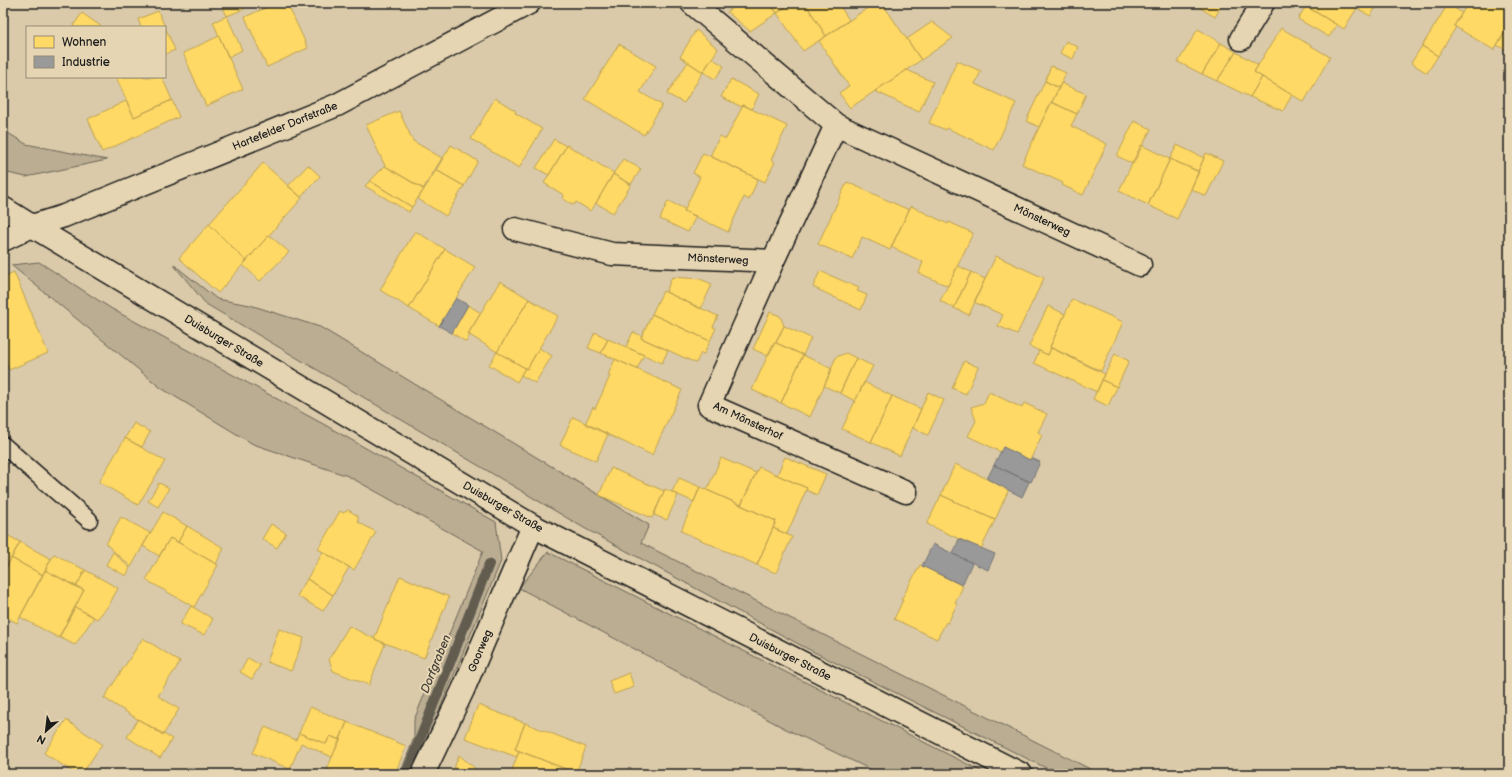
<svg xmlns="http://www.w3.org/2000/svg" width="1512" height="777" font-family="'Balsamiq Sans',sans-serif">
	<rect width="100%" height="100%" fill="#dacaa9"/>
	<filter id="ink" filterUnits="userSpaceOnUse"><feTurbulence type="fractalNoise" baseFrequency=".025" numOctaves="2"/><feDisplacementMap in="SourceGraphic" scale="8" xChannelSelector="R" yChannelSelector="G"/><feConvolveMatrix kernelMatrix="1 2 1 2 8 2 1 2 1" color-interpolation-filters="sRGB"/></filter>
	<g filter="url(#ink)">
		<path fill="#baad92" stroke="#6b6457" d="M3 130 26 144 107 160 26 177 3 172Z
			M39 262 112 309 325 425 496 522 501 561 413 774H400L414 738V720L483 551 348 476 253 444 161 388 11 265Z
			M173 264 217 299 250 305 320 327 649 525 641 543 1100 774H1058L804 647 584 528 206 304Z
			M548 552 987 774H880L786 729 519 588Z"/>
		<path fill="#ffd966" stroke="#bba050" d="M221 3H241L244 9 227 16Z
			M276 3H287L308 48 267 67 245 17Z
			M740 3H770L777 13 750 31 727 12Z
			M770 3H792L777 13Z
			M792 3H805L826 36 803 51 777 13Z
			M805 3H838L849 20 826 36Z
			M875 3H882L921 60 850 108 839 93 849 86 819 41Z
			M1192 3H1223L1215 17Z
			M1300 3H1360L1344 29Z
			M1360 3H1364L1375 9 1370 16 1357 8Z
			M1364 3H1379L1375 9Z
			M1468 3H1509V25L1494 50 1454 26Z
			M1448 4 1462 13 1454 26 1456 27 1438 56 1422 46Z
			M1306 6 1337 25 1329 37 1298 19Z
			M158 11 165 27H141L138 19Z
			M82 13 102 27H74L73 26Z
			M227 16 242 50 228 57 213 22Z
			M932 22 953 38 921 60 907 39Z
			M1509 25V52L1497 45Z
			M165 27 175 50 165 54Z
			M1281 28 1330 57 1304 102 1254 72Z
			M1198 29 1221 43 1202 74 1178 62Z
			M696 30 718 49 703 72 680 57Z
			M219 36 243 89 206 106 183 53Z
			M1066 41 1078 47 1073 59 1060 53Z
			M1221 43 1236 52 1217 81 1202 74Z
			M619 44 656 66 640 92 662 105 644 135 585 99Z
			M1422 46 1438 56 1427 73 1411 63Z
			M1236 52 1258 65 1254 72 1262 77 1250 97 1217 81Z
			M712 58 724 66 715 79 703 72Z
			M957 61 981 71 975 84 1016 103 994 150 947 128 946 130 929 123Z
			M688 62 703 72 684 103 667 94Z
			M1051 66 1066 73 1059 88 1045 81Z
			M907 70 933 82 919 112 875 91Z
			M116 77H162L172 100 134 117Z
			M1262 77 1292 95 1283 111 1250 97Z
			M731 79 759 94 752 109 743 105 742 107 721 97Z
			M1045 81 1059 88 1039 127 1026 121Z
			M1061 83 1086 94 1077 114 1052 102Z
			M495 98 516 111 515 113 542 129 519 168 471 139Z
			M172 100 179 117 102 152 88 119 126 101 134 117Z
			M1051 102 1077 114 1071 126 1107 144 1083 195 1062 185 1063 183 1022 164Z
			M743 105 787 126 771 160 775 162 765 182 710 156 720 136 726 139Z
			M399 111 413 141 442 158 423 189 385 166 366 125Z
			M1134 121 1151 129 1133 164 1117 156Z
			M554 139 566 146 549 175 536 168Z
			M451 145 478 161 464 186 436 170Z
			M567 145 614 173 591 211 576 202 574 205 563 199 564 195 544 183Z
			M1141 145 1170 159 1148 205 1119 191Z
			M1177 145 1204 158 1198 171 1170 159Z
			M703 153 758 179 749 200 744 197 728 232 684 211 700 177 693 173Z
			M1206 153 1223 161 1206 196 1191 189Z
			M623 159 641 169 631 184 613 174Z
			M1170 159 1199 172 1177 219 1148 205Z
			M263 163 302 198 246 261 209 224Z
			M308 165 320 176 301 197 288 186Z
			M385 166 424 189 412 207 370 181Z
			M436 170 464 186 446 216 418 199Z
			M613 174 631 185 613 213 596 203Z
			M370 181 412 207 409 212 365 186Z
			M847 182 909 210 890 250 862 237 852 259 818 244Z
			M668 201 685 209 684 211 696 216 688 232 660 219Z
			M911 206 948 224 949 222 973 233 948 286 919 273 923 262 891 247Z
			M209 224 246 261 218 293 179 258Z
			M415 231 445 249 409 308 380 290Z
			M269 235 289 252 260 281 243 265Z
			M445 249 475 267 439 326 409 308Z
			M996 256 1044 278 1017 334 998 326 1003 315 974 302Z
			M958 266 971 272 954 308 940 301Z
			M820 271 859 288 857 291 867 295 861 310 813 287Z
			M14 272 48 353 9 370 3 355V277Z
			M971 272 985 279 969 315 954 308Z
			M672 277 700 279 712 284 701 309 666 292Z
			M500 281 529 299 497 352 468 334Z
			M663 291 718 316 713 327 716 328 710 341 652 314Z
			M529 299 558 316 527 369 497 352Z
			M1072 299 1123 322 1101 371 1050 347Z
			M468 305 481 313 468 334 470 335 466 342 452 333Z
			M1048 306 1065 314 1050 347 1051 348 1048 355 1029 346Z
			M770 312 780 316 784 326 768 356 753 349Z
			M652 314 710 341 704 354 701 353 696 363 641 338Z
			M784 326 811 338 803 355 776 343Z
			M595 332 608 339 601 353 588 348Z
			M633 332 642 336 641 338 668 350 662 363 626 347Z
			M608 339 644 355 637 369 601 353Z
			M774 342 803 355 781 403 752 390Z
			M539 348 552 356 535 383 521 375 525 368 527 369Z
			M1051 348 1105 374 1097 392 1034 363 1039 351 1048 355Z
			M497 352 525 368 517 382 489 365Z
			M846 353 856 358 840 393 824 386 836 357Z
			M1115 354 1129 361 1117 387 1102 380Z
			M803 355 832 369 810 417 781 403Z
			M856 358 873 366 855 401 840 393Z
			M615 359 682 390 652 455 585 424 593 407 595 409 610 376 608 375Z
			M964 361 978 367 966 394 952 388Z
			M1102 380 1117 387 1108 406 1093 399Z
			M864 382 892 396 871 442 842 429Z
			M928 392 944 400 928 435 913 428Z
			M989 392 1022 408 1024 403 1047 414 1038 432 1042 435 1030 460 1003 447 1001 452 968 436 976 421 971 407 984 403Z
			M892 396 921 409 900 456 871 442Z
			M573 417 608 434 596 461 560 445Z
			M134 423 150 432 142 447 125 438Z
			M125 438 165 461 138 505 99 482Z
			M785 457 826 474 817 495 806 490 807 488 777 475Z
			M721 458 756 473 741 505 707 490Z
			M955 464 1009 489 995 520 941 495Z
			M759 467 807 488 787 534 773 528 776 521 741 505Z
			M611 468 664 491 652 518 599 495Z
			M679 478 700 487 694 502 672 492Z
			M159 483 169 488 158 507 148 501Z
			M700 487 776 521 757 565 681 531Z
			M665 489 678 495 667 520 654 515Z
			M941 495 995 520 981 549 927 524Z
			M348 510 358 516V522L376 532 354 570 318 549 340 511 343 513Z
			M163 512 187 526 178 542 170 538 159 556 143 546Z
			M121 517 150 533 131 567 106 544Z
			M271 524 286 533 277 548 262 539Z
			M187 526 224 548 216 564 178 542Z
			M773 528 792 537 776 573 757 565Z
			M3 533 20 542 3 574Z
			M170 538 218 565 194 607 146 580Z
			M20 542 51 559 43 575 11 558Z
			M113 552 130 568 126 576 106 565Z
			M323 552 349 567 333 595 307 579Z
			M54 554 85 570 76 587 45 570Z
			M11 558 43 575 17 623 3 615V574Z
			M920 565 963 586 955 603 957 604 948 623 946 622 937 639 894 619 903 600H901Z
			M45 570 84 590 59 638 20 617Z
			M85 570 118 588 109 605 97 619 75 607 84 590 76 587Z
			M400 576 449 597 424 658 374 639Z
			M307 579 333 595 323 611 297 596Z
			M191 606 213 619 204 635 180 624Z
			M75 607 94 617 75 645 59 637Z
			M349 626 385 644 369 685 333 671 329 659Z
			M279 629 304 638 291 671 267 662Z
			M143 638 180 662 158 696 179 709 163 735 104 698Z
			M248 658 260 665 252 679 240 672Z
			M629 673 634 687 614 694 609 681Z
			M478 705 525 723 515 749 519 751 517 757 465 738Z
			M310 707 347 722 340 740 330 736 326 744 299 733Z
			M138 719 172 739 160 758 127 737Z
			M66 720 102 744 82 774H76L44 753Z
			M347 722 406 746 395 774H340L327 769Z
			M525 723 586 747 576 773 515 749Z
			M265 727 296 740 299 733 326 744 330 736 340 740 332 757 301 743 290 769 253 753Z
			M519 751 576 773V774H521L512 770Z
			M459 755 477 770 475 774H452Z"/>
		<path fill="#999" stroke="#747474" d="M456 298 468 305 452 333 439 326Z
			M1003 447 1030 460 1031 458 1040 462 1031 482 994 465Z
			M994 465 1029 482 1022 497 987 479Z
			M959 539 995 554 988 570 953 554Z
			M933 544 972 563 962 585 922 566Z"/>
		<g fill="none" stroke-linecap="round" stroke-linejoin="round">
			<path stroke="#625c50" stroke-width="10" d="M406 774 489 564"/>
			<g stroke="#1c1c1c" stroke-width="19">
				<path id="lane" d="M3 445 89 520"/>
			</g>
			<g stroke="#1c1c1c" stroke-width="25">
				<path id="street" d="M692 3 836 125 1140 265
					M1241 39 1263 3
					M515 229 612 254 773 261 836 125
					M3 240 32 226
					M773 261 709 405 906 492
					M423 774 463 690 533 526"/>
			</g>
			<g stroke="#1c1c1c" stroke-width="25">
				<path id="secondary" d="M3 208 32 226 533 526 1021 774
					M32 226 64 216 337 105 529 3"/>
			</g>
			<use href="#lane" stroke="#e6d5b2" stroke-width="16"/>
			<use href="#street" stroke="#e6d5b2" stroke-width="22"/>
			<use href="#secondary" stroke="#e6d5b2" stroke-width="22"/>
		</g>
	</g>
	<g text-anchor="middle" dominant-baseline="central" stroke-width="4" stroke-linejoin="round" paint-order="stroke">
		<g font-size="11" fill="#1c1c1c" stroke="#e6d5b2">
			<text transform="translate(285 126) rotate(-22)">Hartefelder Dorfstraße</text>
			<text transform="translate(1042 220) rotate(25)">Mönsterweg</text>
			<text transform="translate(718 259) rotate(3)">Mönsterweg</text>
			<text transform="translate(224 341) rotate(31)">Duisburger Straße</text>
			<text transform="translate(748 421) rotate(25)">Am Mönsterhof</text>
			<text transform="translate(503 507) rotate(30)">Duisburger Straße</text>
			<text transform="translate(480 651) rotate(-67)">Goorweg</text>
			<text transform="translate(790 657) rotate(27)">Duisburger Straße</text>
		</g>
		<g font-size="12" font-style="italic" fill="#45413a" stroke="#e6d5b2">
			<text transform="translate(436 664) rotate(-68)">Dorfgraben</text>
		</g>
	</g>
	<rect width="1512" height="777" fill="none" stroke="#e6d5b2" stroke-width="16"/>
	<rect x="8" y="8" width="1496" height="761" fill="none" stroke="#1c1c1c" stroke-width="1.5" filter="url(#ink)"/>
	<rect x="26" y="26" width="140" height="52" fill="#e6d5b2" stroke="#958b76"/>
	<rect x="34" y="36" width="20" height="12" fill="#ffd966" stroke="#958b76"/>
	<text x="62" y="46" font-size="12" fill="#1c1c1c">Wohnen</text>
	<rect x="34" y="56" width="20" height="12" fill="#999999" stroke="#958b76"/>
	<text x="62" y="66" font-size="12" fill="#1c1c1c">Industrie</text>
	<g transform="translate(46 731) rotate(208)" stroke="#e6d5b2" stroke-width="3" paint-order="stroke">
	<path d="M0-3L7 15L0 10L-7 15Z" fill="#1c1c1c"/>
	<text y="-6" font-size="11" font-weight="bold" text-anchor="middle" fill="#1c1c1c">N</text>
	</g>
</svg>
